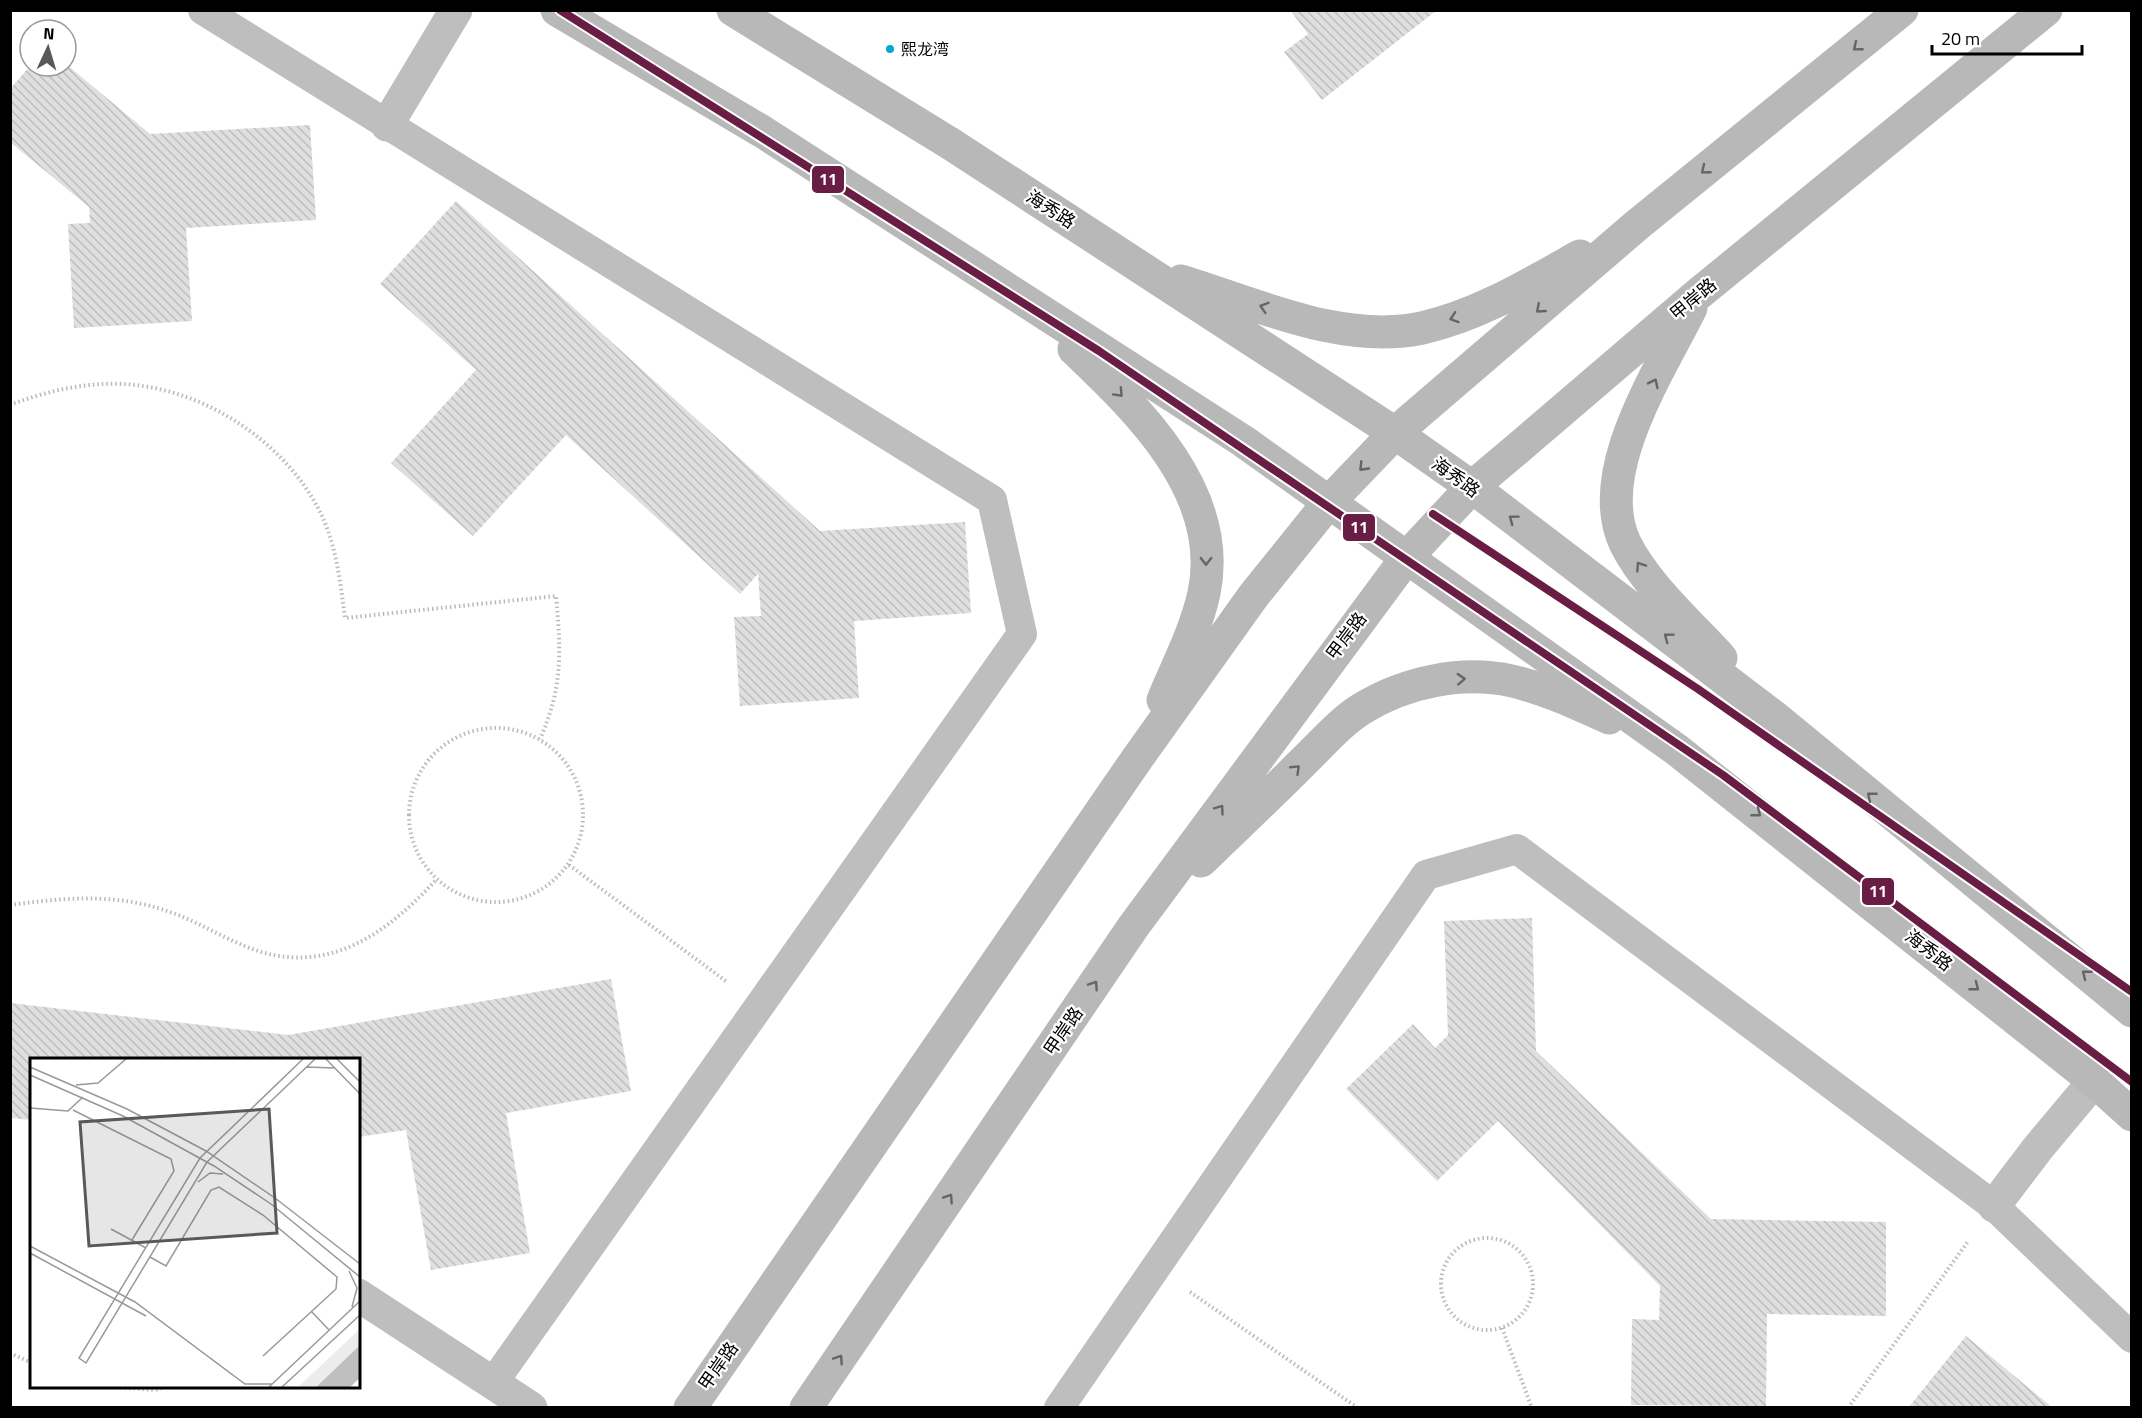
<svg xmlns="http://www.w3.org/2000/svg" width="2142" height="1418" font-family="'Titillium Web','Noto Sans SC',sans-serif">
	<defs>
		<pattern id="building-back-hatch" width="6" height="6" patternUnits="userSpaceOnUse" patternTransform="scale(1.5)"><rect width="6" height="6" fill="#dfdfdf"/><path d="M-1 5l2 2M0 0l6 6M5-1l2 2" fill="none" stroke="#bebebe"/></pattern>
	</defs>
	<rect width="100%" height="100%" fill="#fff"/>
	<path fill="url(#building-back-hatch)" d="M1290 10H1437L1322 100 1284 52 1308 34Z
		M66 64 150 134 310 125 316 220 186 228 192 321 74 328 68 224 90 223 89 207 10 142V89L30 66H66Z
		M456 201 820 531 965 522 971 613 854 621 859 698 740 706 734 617 761 616 758 574 740 594 566 435 473 536 391 463 476 370 380 284Z
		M1532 918 1536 1051 1711 1219 1886 1222V1316L1767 1314 1766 1406 1631 1405 1632 1319 1659 1320 1660 1286 1498 1121 1437 1181 1346 1089 1413 1024 1435 1048 1448 1035 1444 921Z
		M611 979 631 1091 506 1113 530 1253 431 1270 406 1130 358 1137V1060H32V1120L10 1118V1003L288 1035Z
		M1966 1336 2053 1408H1908Z"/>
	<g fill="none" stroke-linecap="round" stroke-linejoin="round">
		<path stroke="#b9b9b9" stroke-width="4" stroke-dasharray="1.5 3" stroke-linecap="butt" d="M10 405C49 390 94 380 135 385 209 393 283 442 318 508 336 542 340 580 345 618L556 596C561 652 563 687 540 739
			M409 815a87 87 0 1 1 174 0a87 87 0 1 1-174 0Z
			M569 865 727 982
			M10 905C62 898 114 893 164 910 203 922 239 950 279 956 345 966 395 924 436 880
			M1441 1284a46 46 0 1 1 92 0a46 46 0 1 1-92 0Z
			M1190 1292 1358 1408
			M1502 1328 1532 1408
			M10 1353 32 1363
			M102 1386 155 1390 168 1386
			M1848 1408 1969 1240"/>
		<path stroke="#bebebe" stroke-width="30" d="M203 10 992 500 1022 634 493 1383
			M1059 1408 1426 875 1517 849 1994 1206 2132 1338"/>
		<path stroke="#bebebe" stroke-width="33" d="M387 125 456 10
			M1994 1206 2038 1148 2094 1081
			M358 1295 531 1408"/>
		<path stroke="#b8b8b8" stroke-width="33" d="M557 10 763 132 1243 441 1677 750 2094 1081 2132 1115
			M733 10 951 144 1395 433 1472 487 1777 719 2132 1011
			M1181 281C1256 304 1343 345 1422 328 1479 315 1530 284 1580 256
			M1691 308C1660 371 1592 472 1625 543 1645 584 1690 624 1721 658
			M1074 349C1139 411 1225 493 1204 593 1196 630 1177 666 1163 700
			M1201 861C1235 828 1269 796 1302 763 1321 745 1341 721 1363 708 1406 682 1462 670 1512 681 1546 689 1578 704 1609 718
			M690 1408 1139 756 1254 595 1329 502 1395 433 1637 225 1902 10
			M806 1408 1133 927 1407 557 1472 487 1523 444 1697 295 2046 10"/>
		<g stroke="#fff" stroke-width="12">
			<path id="metro-1" d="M560 10 1099 351 1723 775 2132 1082
				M1433 514 1698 689 2132 992"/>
		</g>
		<use href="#metro-1" stroke="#6a1d44" stroke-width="8"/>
	</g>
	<defs><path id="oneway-chevron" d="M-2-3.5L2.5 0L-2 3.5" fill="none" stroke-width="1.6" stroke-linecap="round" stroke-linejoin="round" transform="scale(1.5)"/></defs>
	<g stroke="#656565">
		<use href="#oneway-chevron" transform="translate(1857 47) rotate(141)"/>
		<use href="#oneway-chevron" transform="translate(1705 170) rotate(141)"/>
		<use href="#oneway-chevron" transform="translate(1264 307) rotate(-163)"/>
		<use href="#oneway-chevron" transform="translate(1540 309) rotate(139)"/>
		<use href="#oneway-chevron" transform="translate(1454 318) rotate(162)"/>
		<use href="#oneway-chevron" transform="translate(1654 383) rotate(-64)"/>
		<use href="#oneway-chevron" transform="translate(1119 393) rotate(47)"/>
		<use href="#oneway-chevron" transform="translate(1363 467) rotate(134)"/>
		<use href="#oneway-chevron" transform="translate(1513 519) rotate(-143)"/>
		<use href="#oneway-chevron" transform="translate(1206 561) rotate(91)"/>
		<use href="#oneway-chevron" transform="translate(1640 566) rotate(-124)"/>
		<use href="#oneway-chevron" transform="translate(1668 637) rotate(-143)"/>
		<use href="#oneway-chevron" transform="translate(1461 679) rotate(-3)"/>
		<use href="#oneway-chevron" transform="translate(1296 769) rotate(-44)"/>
		<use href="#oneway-chevron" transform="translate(1871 796) rotate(-141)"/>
		<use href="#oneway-chevron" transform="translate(1220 809) rotate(-54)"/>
		<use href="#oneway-chevron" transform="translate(1757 813) rotate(38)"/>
		<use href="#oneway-chevron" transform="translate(2086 974) rotate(-141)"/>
		<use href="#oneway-chevron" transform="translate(1094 985) rotate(-56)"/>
		<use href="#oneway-chevron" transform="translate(1975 987) rotate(38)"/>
		<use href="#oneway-chevron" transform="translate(949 1198) rotate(-56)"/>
		<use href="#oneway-chevron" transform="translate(839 1359) rotate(-56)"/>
	</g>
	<circle fill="#00a9ce" stroke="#fff" stroke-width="2" cx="890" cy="49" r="5"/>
	<g text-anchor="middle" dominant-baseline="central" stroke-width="4.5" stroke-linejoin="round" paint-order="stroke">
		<g font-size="16" fill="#000" stroke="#fff" text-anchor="start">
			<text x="901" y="49">熙龙湾</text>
		</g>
		<g font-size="18" fill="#000" stroke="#fff">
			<text transform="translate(1051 209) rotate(33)">海秀路</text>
			<text transform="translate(1693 299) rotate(-40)">甲岸路</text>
			<text transform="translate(1456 477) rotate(36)">海秀路</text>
			<text transform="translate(1346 636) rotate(-53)">甲岸路</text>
			<text transform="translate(1929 950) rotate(38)">海秀路</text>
			<text transform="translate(1063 1031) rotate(-56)">甲岸路</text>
			<text transform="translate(718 1366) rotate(-55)">甲岸路</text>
		</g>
	</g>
	<g transform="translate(30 1058)">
		<rect width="330" height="330" fill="#fff"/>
		<path d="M330 271V287L285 329H268Z" fill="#ececec"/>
		<path d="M330 287V320L320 329H286Z" fill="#bfbfbf"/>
		<path fill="none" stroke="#999" stroke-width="1.5" d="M273 1 170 100 49 300 56 305 177 104 285 1M296 1 330 36M307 1 330 24M0 9 97 51 176 93 245 140 330 206M276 9 305 10M0 17 93 58 184 108 241 146 330 219M46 27 68 25 96 1M0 50 38 53 53 39M43 52 141 101 144 113 102 182M168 124 180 115 193 116M81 171 116 190M0 188 105 244 215 326H242M0 195 116 258M120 199 136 208 181 132 189 129 233 157 307 219 306 231 233 298M319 213 327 230 322 249M281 253 299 272M239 329 330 243M252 329 330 257"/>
		<path fill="#595959" fill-opacity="0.15" stroke="#595959" stroke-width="3" d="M239 51 247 175 59 188 50 64Z"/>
		<rect width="330" height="330" fill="none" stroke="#000" stroke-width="3"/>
	</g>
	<g stroke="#fff" stroke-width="2">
		<rect x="811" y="165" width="34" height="29" rx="6" fill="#6a1d44"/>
		<rect x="1342" y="513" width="34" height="29" rx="6" fill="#6a1d44"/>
		<rect x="1861" y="877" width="34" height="29" rx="6" fill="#6a1d44"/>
	</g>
	<g font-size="16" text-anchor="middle" font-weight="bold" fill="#fff">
		<text x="828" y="185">11</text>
		<text x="1359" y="533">11</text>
		<text x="1878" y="897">11</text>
	</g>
	<rect width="2142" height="1418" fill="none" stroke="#000000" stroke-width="24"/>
	<g transform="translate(48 48) rotate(4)"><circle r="28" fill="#ffffff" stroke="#999999" stroke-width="1.5"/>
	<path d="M0-4.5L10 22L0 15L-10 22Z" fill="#595959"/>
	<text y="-9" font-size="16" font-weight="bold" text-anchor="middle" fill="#000000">N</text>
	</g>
	<path d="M1932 45v9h150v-9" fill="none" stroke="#000000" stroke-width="3"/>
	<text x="1941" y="45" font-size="18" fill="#000000" stroke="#ffffff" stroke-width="4.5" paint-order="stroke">20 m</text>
</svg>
